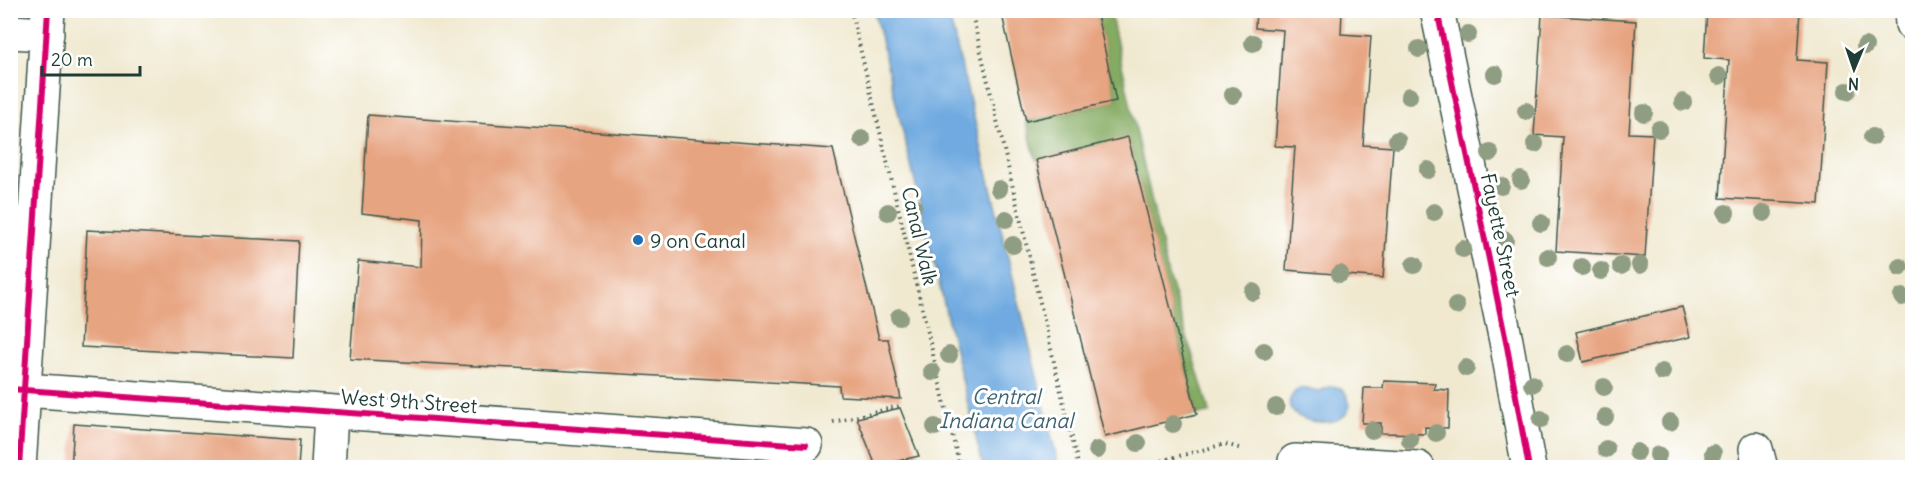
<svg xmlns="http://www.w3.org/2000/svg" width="1923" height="478" font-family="Delius,sans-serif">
	<rect width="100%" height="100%" fill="#fff"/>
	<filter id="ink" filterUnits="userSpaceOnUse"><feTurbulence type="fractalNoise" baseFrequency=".0167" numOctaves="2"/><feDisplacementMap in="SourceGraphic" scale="12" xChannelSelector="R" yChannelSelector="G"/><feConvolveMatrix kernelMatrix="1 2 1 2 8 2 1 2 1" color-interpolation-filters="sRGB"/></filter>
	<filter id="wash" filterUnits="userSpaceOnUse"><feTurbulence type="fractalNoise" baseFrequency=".008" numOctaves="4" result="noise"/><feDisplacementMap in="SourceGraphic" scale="24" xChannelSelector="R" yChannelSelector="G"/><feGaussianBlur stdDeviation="1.35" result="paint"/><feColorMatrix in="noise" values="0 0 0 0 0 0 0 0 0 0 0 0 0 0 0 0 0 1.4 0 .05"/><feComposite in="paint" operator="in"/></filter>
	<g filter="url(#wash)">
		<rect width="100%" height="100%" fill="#f0e9d0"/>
		<path fill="#84ab62" stroke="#52744b" stroke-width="1.5" d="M1096 11H1110L1168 275 1210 413 1176 418 1197 413 1128 138 1036 160 1026 121 1116 101Z"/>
		<path fill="#6faae0" stroke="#47748a" stroke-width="1.5" d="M874 11H948L1059 467H983Z
			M1331 386C1340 387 1346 390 1348 399 1359 439 1259 422 1299 388L1320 391Z"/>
		<g id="blocks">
			<path fill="#e7a481" d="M1001 10H1096L1116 101 1026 121Z
				M1256 10H1342L1341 34 1371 36 1363 145 1393 147 1383 278 1286 270 1295 147 1275 146 1283 30 1255 28Z
				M1707 10H1800L1797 60 1828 62 1819 204 1720 198 1729 60 1704 58Z
				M1542 15 1636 21 1629 133 1653 134 1645 257 1556 251 1563 137 1534 135Z
				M368 115 833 149 879 339H888L901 399 840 396 839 386 350 359 358 261 421 267 422 220 362 213Z
				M1128 137 1197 414 1105 437 1036 160Z
				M87 230 299 241 293 358 81 347Z
				M1682 307 1690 337 1583 362 1576 332Z
				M1384 381 1435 383 1434 389 1449 390 1448 428 1425 427V434L1381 433V423H1362L1364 388H1383Z
				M900 408 919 456 876 466 857 418Z
				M74 424 300 440 298 468H71Z"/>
		</g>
	</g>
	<g filter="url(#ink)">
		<use href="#blocks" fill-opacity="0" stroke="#3e574b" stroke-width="1.5"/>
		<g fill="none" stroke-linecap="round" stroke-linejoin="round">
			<g stroke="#3e574b" stroke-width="36">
				<path id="minor" d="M1437 10 1506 341 1529 468
					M10 32 47 34
					M10 389 806 445
					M1756 449 1761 468
					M19 468 48 10
					M328 468 331 412
					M1296 468 1295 461 1418 468"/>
			</g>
			<g stroke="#3e574b" stroke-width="36">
				<path id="major" d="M1911 10 1912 24"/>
			</g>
			<path stroke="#3e574b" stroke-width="4" stroke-dasharray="1.5 4.5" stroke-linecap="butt" d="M851 10 960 468
				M971 10 1079 468
				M833 422 900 406
				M1133 468 1225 444 1239 448"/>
			<use href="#minor" stroke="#fff" stroke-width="33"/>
			<use href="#major" stroke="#fff" stroke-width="33"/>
			<g stroke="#fff" stroke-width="10">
				<path id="cycleway" d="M1437 10 1506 341 1529 468
					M10 389 806 445
					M19 468 48 10"/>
			</g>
			<use href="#cycleway" stroke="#d6006c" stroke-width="6"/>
		</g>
		<g fill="#8f9d82">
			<circle cx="1468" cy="34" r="9"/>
			<circle cx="1253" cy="43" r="9"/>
			<circle cx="1865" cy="46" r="9"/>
			<circle cx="1419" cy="49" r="9"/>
			<circle cx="1495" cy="74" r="9"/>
			<circle cx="1719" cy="76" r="9"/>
			<circle cx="1847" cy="91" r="9"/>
			<circle cx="1233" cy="95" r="9"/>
			<circle cx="1409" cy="96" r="9"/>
			<circle cx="1683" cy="102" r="9"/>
			<circle cx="1526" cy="111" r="9"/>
			<circle cx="1644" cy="113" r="9"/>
			<circle cx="1659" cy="129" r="9"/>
			<circle cx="1872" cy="137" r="9"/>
			<circle cx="862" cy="139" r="9"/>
			<circle cx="1397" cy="140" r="9"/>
			<circle cx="1535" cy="144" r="9"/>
			<circle cx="1490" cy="153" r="9"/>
			<circle cx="1428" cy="170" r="9"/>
			<circle cx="1521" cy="180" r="9"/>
			<circle cx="1501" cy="186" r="9"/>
			<circle cx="999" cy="189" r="9"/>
			<circle cx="913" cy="206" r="9"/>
			<circle cx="888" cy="212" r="9"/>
			<circle cx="1434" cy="212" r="9"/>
			<circle cx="1726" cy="213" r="9"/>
			<circle cx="1764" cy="213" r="9"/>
			<circle cx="1006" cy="219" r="9"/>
			<circle cx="1541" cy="223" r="9"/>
			<circle cx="1505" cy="240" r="9"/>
			<circle cx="1013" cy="245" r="9"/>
			<circle cx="1463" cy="249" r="9"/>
			<circle cx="1548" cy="257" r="9"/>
			<circle cx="1414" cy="265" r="9"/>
			<circle cx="1640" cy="265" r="9"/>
			<circle cx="1621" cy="266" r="9"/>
			<circle cx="1582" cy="267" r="9"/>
			<circle cx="1900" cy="267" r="9"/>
			<circle cx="1601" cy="271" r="9"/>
			<circle cx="1340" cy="274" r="9"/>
			<circle cx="1253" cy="292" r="9"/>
			<circle cx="1902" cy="297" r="9"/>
			<circle cx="1456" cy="306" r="9"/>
			<circle cx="899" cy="317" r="9"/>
			<circle cx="1264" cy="351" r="9"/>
			<circle cx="1567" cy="354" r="9"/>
			<circle cx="949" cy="355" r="9"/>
			<circle cx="1466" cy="368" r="9"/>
			<circle cx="932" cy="372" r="9"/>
			<circle cx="1662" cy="372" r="9"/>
			<circle cx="1532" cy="384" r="9"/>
			<circle cx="1604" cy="387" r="9"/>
			<circle cx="1276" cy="407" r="9"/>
			<circle cx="1605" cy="417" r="9"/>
			<circle cx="1541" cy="419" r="9"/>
			<circle cx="1670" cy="422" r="9"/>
			<circle cx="1173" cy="424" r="9"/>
			<circle cx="935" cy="427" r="9"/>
			<circle cx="1372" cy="430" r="9"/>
			<circle cx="1436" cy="433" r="9"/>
			<circle cx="1410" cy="440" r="9"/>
			<circle cx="1138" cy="443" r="9"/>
			<circle cx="1606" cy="449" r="9"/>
			<circle cx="1097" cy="450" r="9"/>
			<circle cx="1637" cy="452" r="9"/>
			<circle cx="1713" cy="453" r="9"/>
			<circle cx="1658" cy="455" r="9"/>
		</g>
	</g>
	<circle fill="#1f6fb2" stroke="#fff" stroke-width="2" cx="638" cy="240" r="6"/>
	<g text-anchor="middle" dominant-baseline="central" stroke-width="6" stroke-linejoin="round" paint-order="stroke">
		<g font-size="20" fill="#1f3d34" stroke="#fff">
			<text transform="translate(1501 235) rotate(78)">Fayette Street</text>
			<text transform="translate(920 236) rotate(77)">Canal Walk</text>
			<text transform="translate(409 401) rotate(4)">West 9th Street</text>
		</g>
		<g font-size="20" fill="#1f3d34" stroke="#fff" text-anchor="start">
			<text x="650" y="240">9 on Canal</text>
		</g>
		<g font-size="21" font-style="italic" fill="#3b6370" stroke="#fff">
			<text x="1006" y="396">Central<tspan x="1006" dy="24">Indiana Canal</tspan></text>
		</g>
	</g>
	<rect width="1923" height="478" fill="none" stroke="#fff" stroke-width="36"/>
	<g transform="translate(1854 69) rotate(182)" stroke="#ffffff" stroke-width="4.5" paint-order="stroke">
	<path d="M0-4.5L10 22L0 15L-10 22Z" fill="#1f3d34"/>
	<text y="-9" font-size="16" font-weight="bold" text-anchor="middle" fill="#1f3d34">N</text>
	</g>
	<path d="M42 66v9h98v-9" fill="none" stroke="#1f3d34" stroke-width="3"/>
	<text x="51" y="66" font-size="18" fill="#1f3d34" stroke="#ffffff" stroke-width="4.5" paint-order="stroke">20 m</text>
</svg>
